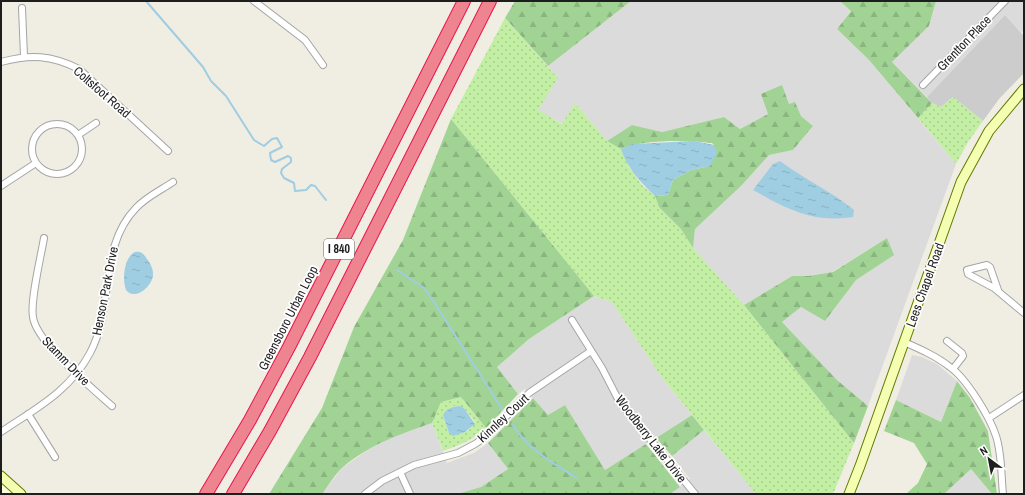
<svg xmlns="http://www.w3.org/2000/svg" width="1025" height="495" font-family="'Archivo Narrow',sans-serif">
	<defs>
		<pattern id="grass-dots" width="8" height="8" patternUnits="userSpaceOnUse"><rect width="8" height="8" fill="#c3efa4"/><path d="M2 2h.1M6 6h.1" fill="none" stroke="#a7cc8d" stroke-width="1.8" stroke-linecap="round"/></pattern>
		<pattern id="forest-firs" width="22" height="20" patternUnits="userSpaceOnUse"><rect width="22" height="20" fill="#a1d394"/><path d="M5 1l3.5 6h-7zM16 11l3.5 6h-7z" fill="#8ab57f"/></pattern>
		<pattern id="water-ripples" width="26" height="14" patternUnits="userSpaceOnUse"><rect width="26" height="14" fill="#9fcde1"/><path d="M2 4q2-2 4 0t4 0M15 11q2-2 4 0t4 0" fill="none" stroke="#88b0c1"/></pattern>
	</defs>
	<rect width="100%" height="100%" fill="#f0ede3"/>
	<path fill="#dcdbdb" d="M631 1H840L851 10 837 29 869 60 956 164 868 406 837 380 782 322 801 307 825 321 856 280 893 255 887 238 832 272 808 276H792L744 305 693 248 695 229 741 186 769 155 793 150 813 126 801 116 795 103 740 129 724 117 662 132 632 125 607 141 575 103 563 124 537 110 558 78 548 66Z
		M936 1H1024V30L1021 32 1005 15 927 97 892 62 929 26Z
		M594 296 612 302 660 375 692 415 605 470 565 405 548 415 525 389 518 394 497 367 529 339Z
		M912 355 922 357 937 364 957 381 941 422 896 400Z
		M432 423 447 463 474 453 488 443 508 469 481 487 457 494H322L342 468 369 449 401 433Z
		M704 430 756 494H670L690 479 672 456Z
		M971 469 992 494H944Z"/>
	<path fill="#fcffdd" d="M1 481 15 494H1Z"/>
	<path fill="#ccc" d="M1005 15 1024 36V73L999 99 983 121 953 97 941 107 932 103 927 97Z"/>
	<path fill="url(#grass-dots)" fill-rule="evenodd" d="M505 18 558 78 538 110 562 124 575 103 607 141 621 149 629 167 642 185 655 196 659 207 681 229 693 248 744 305 854 443 833 494H756L660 375 612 302 594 296 451 119Z
		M953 97 983 121 968 142 956 164 918 118 932 103 941 107Z
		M461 397 486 428C473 440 460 445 443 451L432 423 441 402ZM454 406 464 408 475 422C469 434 461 433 449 433L443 415 446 411Z"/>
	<path fill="url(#forest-firs)" d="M515 1H631L548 66 505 18Z
		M840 1H936L929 26 892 62 932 103 918 118 869 60 837 29 851 11Z
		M782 85 789 104 795 102 801 116 813 126 793 150 769 155 741 186 695 229 693 248 681 229 659 207 655 196 668 195 673 180 691 170 710 166 714 145 712 143C685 140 645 139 621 149L607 141 632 125 662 132 724 117 740 129 768 114 761 94Z
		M451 119 594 296 529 339 497 367 518 394 486 428 461 397 441 402 432 423C400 434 369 445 343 467 335 474 329 485 322 494H269L322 408 354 327 403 240Z
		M887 238 894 255 856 280 825 321 801 307 782 322 837 380 868 406 854 443 744 305 792 276H808L833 272Z
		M957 381 970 398 988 431 997 494H992L971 469 944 494H906L918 483 927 464 914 443 884 431 896 400 941 422Z
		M533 398 548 415 565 405 605 470 646 444 680 487 670 494H457L481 487 508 469 488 443Z
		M692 415 704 430 672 456 656 438Z"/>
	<path fill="url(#water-ripples)" d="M694 141 714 145 717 153 710 166 691 170 673 180 668 195 655 196C641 183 627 168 621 149L633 144Z
		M780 161C804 179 831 191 854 210L853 217C812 223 787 209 753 190L773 164Z
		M135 252C141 251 144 254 147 259 150 263 153 268 153 273 154 285 135 302 126 290 122 279 124 257 135 252Z
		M460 406 464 408 475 424 465 432 453 436 449 433 443 415C446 409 453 406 460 406Z"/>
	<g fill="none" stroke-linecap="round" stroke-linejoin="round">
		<path stroke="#9fcde1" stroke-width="2" d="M146 1 203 67 211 81 226 96 254 140 264 146 272 139 277 138 282 147 270 153 271 160 275 162 288 156 291 158V162L282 169 281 173 284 178 294 183 295 191 306 190 311 185 315 186 326 200
			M397 270 424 288 432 299 502 409
			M512 424C528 449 551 462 577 478"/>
		<g stroke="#a5a5a5" stroke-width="8">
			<path id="street" d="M254 1 305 40 323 65
				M22 8 24 56
				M1 62C31 54 51 55 79 69L168 151
				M923 85 1005 1
				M32 149a25 25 0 1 1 50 0a25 25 0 1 1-50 0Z
				M78 135 96 123
				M1 186 36 163
				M44 238C41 256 30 301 33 317 36 342 92 388 112 406
				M998 290 990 267 987 265 967 270 968 274 994 288 1024 313
				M572 320 602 368 619 401 695 494
				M947 341 962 353 963 356 953 369
				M904 342C920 349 936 356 950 367 966 378 990 417 996 436 1002 454 1001 475 1003 494
				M28 414 55 457
				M989 418 1024 395
				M1 432C35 409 70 391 90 353 115 306 98 247 136 208 146 197 161 190 173 182
				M400 472 410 494
				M365 494 382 481 414 465 458 453 475 444 488 435 529 393 591 351"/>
		</g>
		<g stroke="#637a00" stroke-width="11">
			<path id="secondary" d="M1 476 21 494
				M849 494 860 466 961 182 989 131 1024 89"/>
		</g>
		<g stroke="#e9154c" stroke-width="14">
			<path id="highway" d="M206 494 250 420 289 347 464 1
				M233 494 270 431 310 357 490 1"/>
		</g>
		<use href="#street" stroke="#fff" stroke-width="6"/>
		<use href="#secondary" stroke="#f5ffb2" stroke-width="9"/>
		<use href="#highway" stroke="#ee848f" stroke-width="12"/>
	</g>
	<g text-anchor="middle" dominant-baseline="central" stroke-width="3.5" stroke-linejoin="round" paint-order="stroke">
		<rect fill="#fff" stroke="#626262" stroke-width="1" x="324" y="239" width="30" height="20" rx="3"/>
		<g font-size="12" font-weight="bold" fill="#1e1e1e">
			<text x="339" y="249">I 840</text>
		</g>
		<g font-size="13" fill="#1e1e1e" stroke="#fff">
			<text transform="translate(964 43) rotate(-46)">Grentton Place</text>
			<text transform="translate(102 92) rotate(41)">Coltsfoot Road</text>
			<text transform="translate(925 285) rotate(-70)">Lees Chapel Road</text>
			<text transform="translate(105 291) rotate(-79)">Henson Park Drive</text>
			<text transform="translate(288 318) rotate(-63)">Greensboro Urban Loop</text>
			<text transform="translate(66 361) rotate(46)">Stamm Drive</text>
			<text transform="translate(503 418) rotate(-43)">Kinnley Court</text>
			<text transform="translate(651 439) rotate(52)">Woodberry Lake Drive</text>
		</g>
	</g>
	<rect width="1025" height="495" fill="none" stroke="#1e1e1e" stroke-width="4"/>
	<g transform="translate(989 459) rotate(328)" stroke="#ffffff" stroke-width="3" paint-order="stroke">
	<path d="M0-3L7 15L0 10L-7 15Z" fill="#1e1e1e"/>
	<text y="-6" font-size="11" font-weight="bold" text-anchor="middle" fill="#1e1e1e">N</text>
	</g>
</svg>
